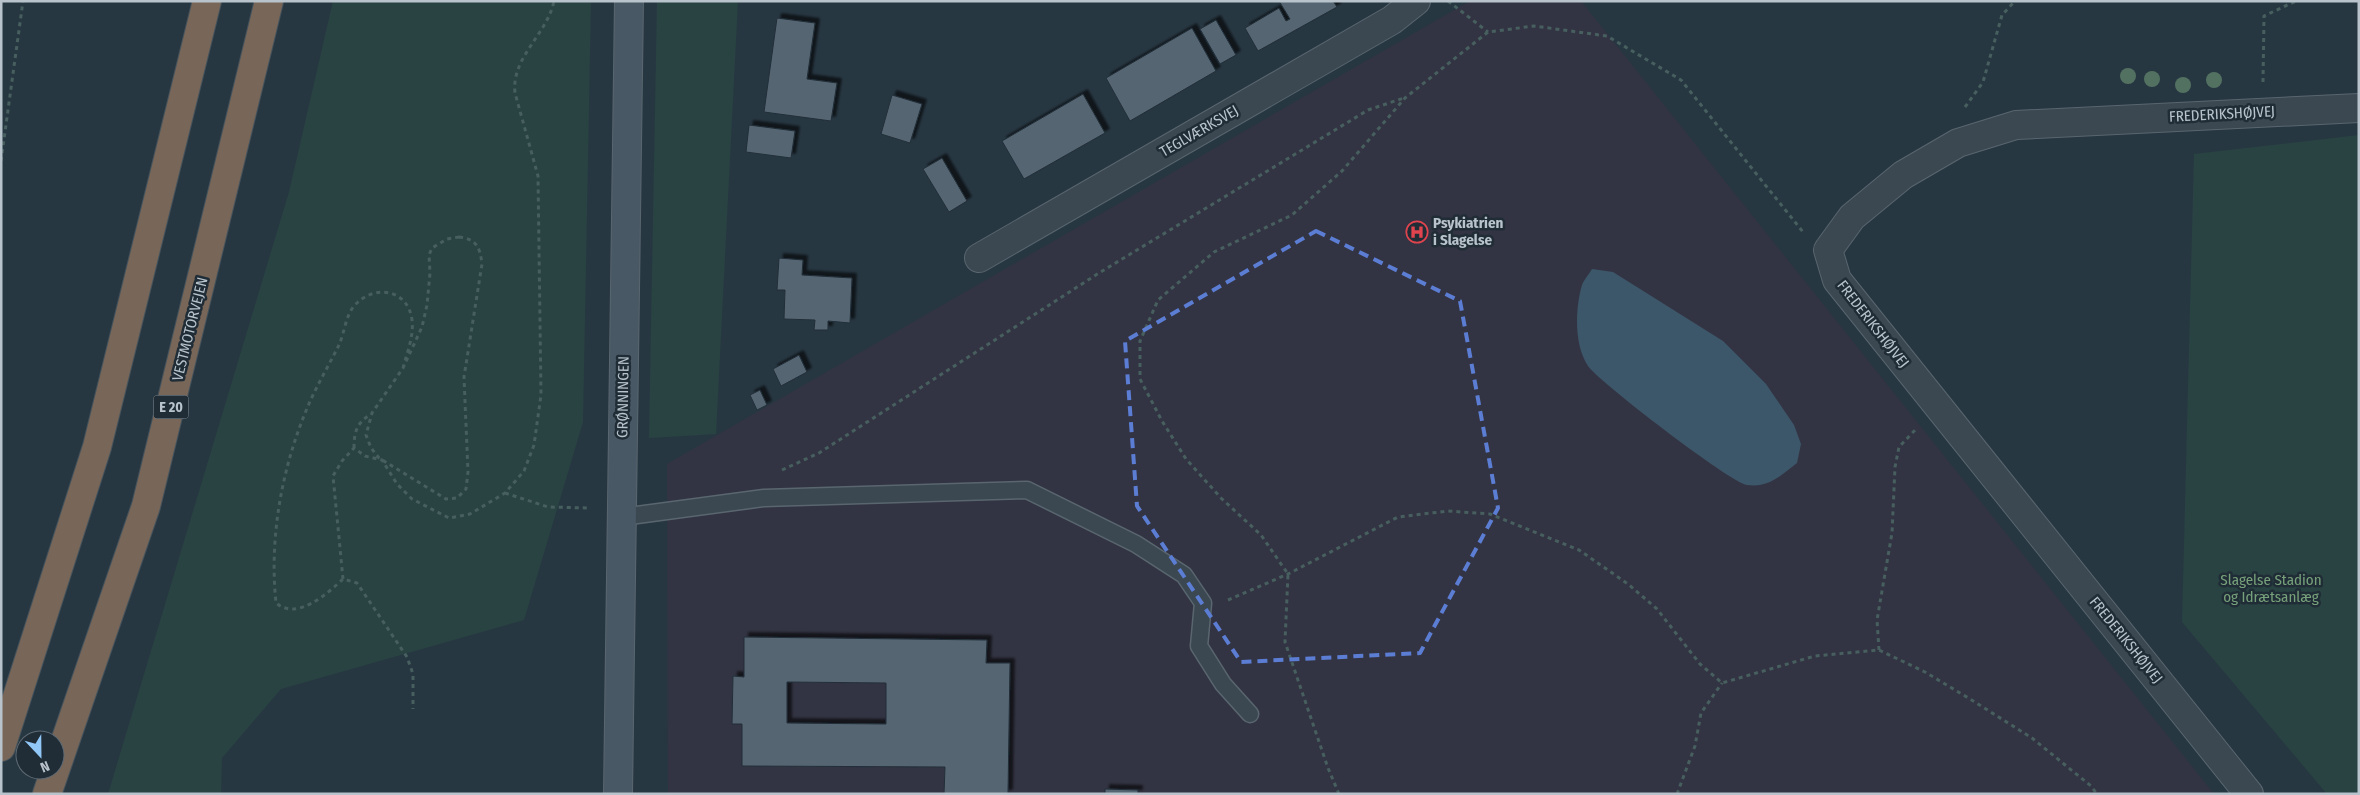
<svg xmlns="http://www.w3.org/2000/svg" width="2360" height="795" font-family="'Fira Sans Condensed',sans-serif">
	<defs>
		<filter id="shadow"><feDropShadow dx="4.5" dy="-4.5" stdDeviation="1" flood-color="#0009"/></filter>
	</defs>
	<rect width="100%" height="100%" fill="#273742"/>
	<path fill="#333443" d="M1470 1H1581L2214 794H668L667 464Z"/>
	<path fill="#294342" d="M333 1H591L583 422 524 620 281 689 222 758 221 794H108L289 192Z
		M657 1H738L716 434 649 438Z
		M2359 135V794H2327L2182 622 2194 154Z"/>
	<path fill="#3d576a" d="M1592 269 1613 272 1723 341 1766 384 1794 425 1801 444 1797 463C1780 476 1769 488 1747 485 1731 483 1599 382 1588 366 1574 345 1575 309 1582 285 1584 280 1589 274 1592 269Z"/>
	<path fill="#556572" stroke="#222f39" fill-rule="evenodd" filter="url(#shadow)" d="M1279 1H1333L1337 7 1258 51 1245 28 1279 8 1286 21 1290 19Z
		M777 18 815 23 807 79 837 83 831 121 764 112Z
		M1216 20 1236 55 1220 64 1200 29Z
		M1192 28 1216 71 1130 121 1106 78Z
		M1083 94 1105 133 1024 179 1002 141Z
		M892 95 922 104 910 143 881 134Z
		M749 125 795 131 791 158 746 152Z
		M942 158 967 201 949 212 923 169Z
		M779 258 803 260 802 275 852 278 850 323 828 321V330H814L815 320 784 319 785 290H777Z
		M799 355 807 372 781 386 773 369Z
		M760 390 767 405 757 410 750 395Z
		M744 637 987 640 986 663H1010L1008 794H944L945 767 742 766V724H732L733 676 744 677ZM787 682 886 683V724L787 723Z
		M1105 789 1138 790V794H1105Z"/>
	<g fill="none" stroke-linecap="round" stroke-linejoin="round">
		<g stroke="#59666f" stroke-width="19">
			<path id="service" d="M622 517 764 498 1027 490 1136 544 1184 575 1203 603 1199 646 1223 684 1250 714"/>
		</g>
		<g stroke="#59666f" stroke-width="30">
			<path id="minor" d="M979 258 1392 20 1416 1
				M2249 794 1837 280 1828 250 1852 217 1903 175 1958 143 2016 125 2359 108"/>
		</g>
		<g stroke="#59666f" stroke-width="30">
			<path id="secondary" d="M618 794 629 1"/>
		</g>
		<g stroke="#46535c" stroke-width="30">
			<path id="motorway" d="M1 747 97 447 207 1
				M47 794 146 506 269 1"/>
		</g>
		<path stroke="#475f5e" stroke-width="3" stroke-dasharray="4 4" stroke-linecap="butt" d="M1448 1 1488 32
			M2263 82 2264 16 2296 1
			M1965 107 1983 82 2002 15 2015 1
			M1 161 23 1
			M459 237C477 239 480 248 482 264L464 377 468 472 466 489 457 498 446 499 379 458 371 448 366 435 372 413 403 368 422 327 427 305 430 273 429 255 432 248 447 239Z
			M403 368C407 353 414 336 412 320 408 288 373 284 354 306 346 315 344 334 339 345 329 365 317 385 308 406 282 467 269 537 276 603 297 621 327 594 343 579L357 583 407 657 413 674V709
			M354 448C354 431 357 423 371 414
			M782 470 819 453 1099 273 1368 110 1404 98
			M505 493 548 507 590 508
			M343 579 333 476 342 461 354 448 365 456 382 460 397 484 412 499 449 518 470 514 505 493 524 471 534 445 541 395 538 176 515 93C511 57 547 35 554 1
			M1228 600 1288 574 1398 517 1448 511 1490 514 1579 550 1628 584 1657 609 1700 664 1722 683 1815 656 1879 650 1925 672 1970 699 2032 738 2091 786 2097 794
			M1879 650 1877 620 1892 533 1895 467 1899 447 1917 428
			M1339 794 1328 768 1285 642 1288 574 1261 535 1221 498 1186 459 1162 421 1140 379V341L1158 300 1214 252 1292 215 1342 171 1405 98 1488 32 1534 26 1607 36 1681 80 1803 232
			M1677 794 1695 746 1701 713 1722 683"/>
		<use href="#service" stroke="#3b4852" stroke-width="16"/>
		<use href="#minor" stroke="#3b4852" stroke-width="28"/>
		<use href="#secondary" stroke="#495865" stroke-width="28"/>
		<use href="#motorway" stroke="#786758" stroke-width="28"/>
	</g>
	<g fill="#537161">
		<circle cx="2128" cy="76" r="8"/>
		<circle cx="2152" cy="79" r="8"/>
		<circle cx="2214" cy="80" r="8"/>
		<circle cx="2183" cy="85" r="8"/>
	</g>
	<path fill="none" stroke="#5b7dd3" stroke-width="4" stroke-dasharray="10 6" stroke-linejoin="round" d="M1316 231 1460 301 1498 508 1420 653 1241 662 1137 506 1125 341Z"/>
	<defs>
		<g id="hospital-ring" transform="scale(1.125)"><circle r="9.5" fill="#202d37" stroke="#e0444e" stroke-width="1.5"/><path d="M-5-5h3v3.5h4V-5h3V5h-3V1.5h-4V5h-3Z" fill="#e0444e"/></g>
	</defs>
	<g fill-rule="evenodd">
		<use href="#hospital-ring" x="1417" y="232"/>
	</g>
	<g text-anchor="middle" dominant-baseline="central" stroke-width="5" stroke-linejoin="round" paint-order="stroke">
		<rect fill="#202d37" stroke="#8a969f" stroke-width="1" x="153.5" y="395.5" width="35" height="23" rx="4"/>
		<g font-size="14" font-weight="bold" fill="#b8c3cc">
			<text x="171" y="407">E 20</text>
		</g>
		<g font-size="15" fill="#b8c3cc" stroke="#202d37">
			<text transform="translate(2222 114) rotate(-3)">FREDERIKSHØJVEJ</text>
			<text transform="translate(1199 131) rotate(-30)">TEGLVÆRKSVEJ</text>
			<text transform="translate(1873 324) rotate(52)">FREDERIKSHØJVEJ</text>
			<text transform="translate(190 329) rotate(-76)">VESTMOTORVEJEN</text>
			<text transform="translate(623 397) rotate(-89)">GRØNNINGEN</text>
			<text transform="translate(2126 640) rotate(51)">FREDERIKSHØJVEJ</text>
		</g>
		<g font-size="15" font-weight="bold" fill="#b8c3cc" stroke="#202d37" text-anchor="start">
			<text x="1433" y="223">Psykiatrien<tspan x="1433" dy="17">i Slagelse</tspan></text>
		</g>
		<g font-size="15" fill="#77a17a" stroke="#202d37">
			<text x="2271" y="580">Slagelse Stadion<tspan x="2271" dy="17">og Idrætsanlæg</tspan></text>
		</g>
	</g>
	<rect width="2360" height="795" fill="none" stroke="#b8c3cc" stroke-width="5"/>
	<g transform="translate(40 755) rotate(158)"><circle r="24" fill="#202d37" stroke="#5d6973"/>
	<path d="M0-4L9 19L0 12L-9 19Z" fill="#92c8f7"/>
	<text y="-8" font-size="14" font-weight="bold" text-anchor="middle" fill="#b8c3cc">N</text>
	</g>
</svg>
